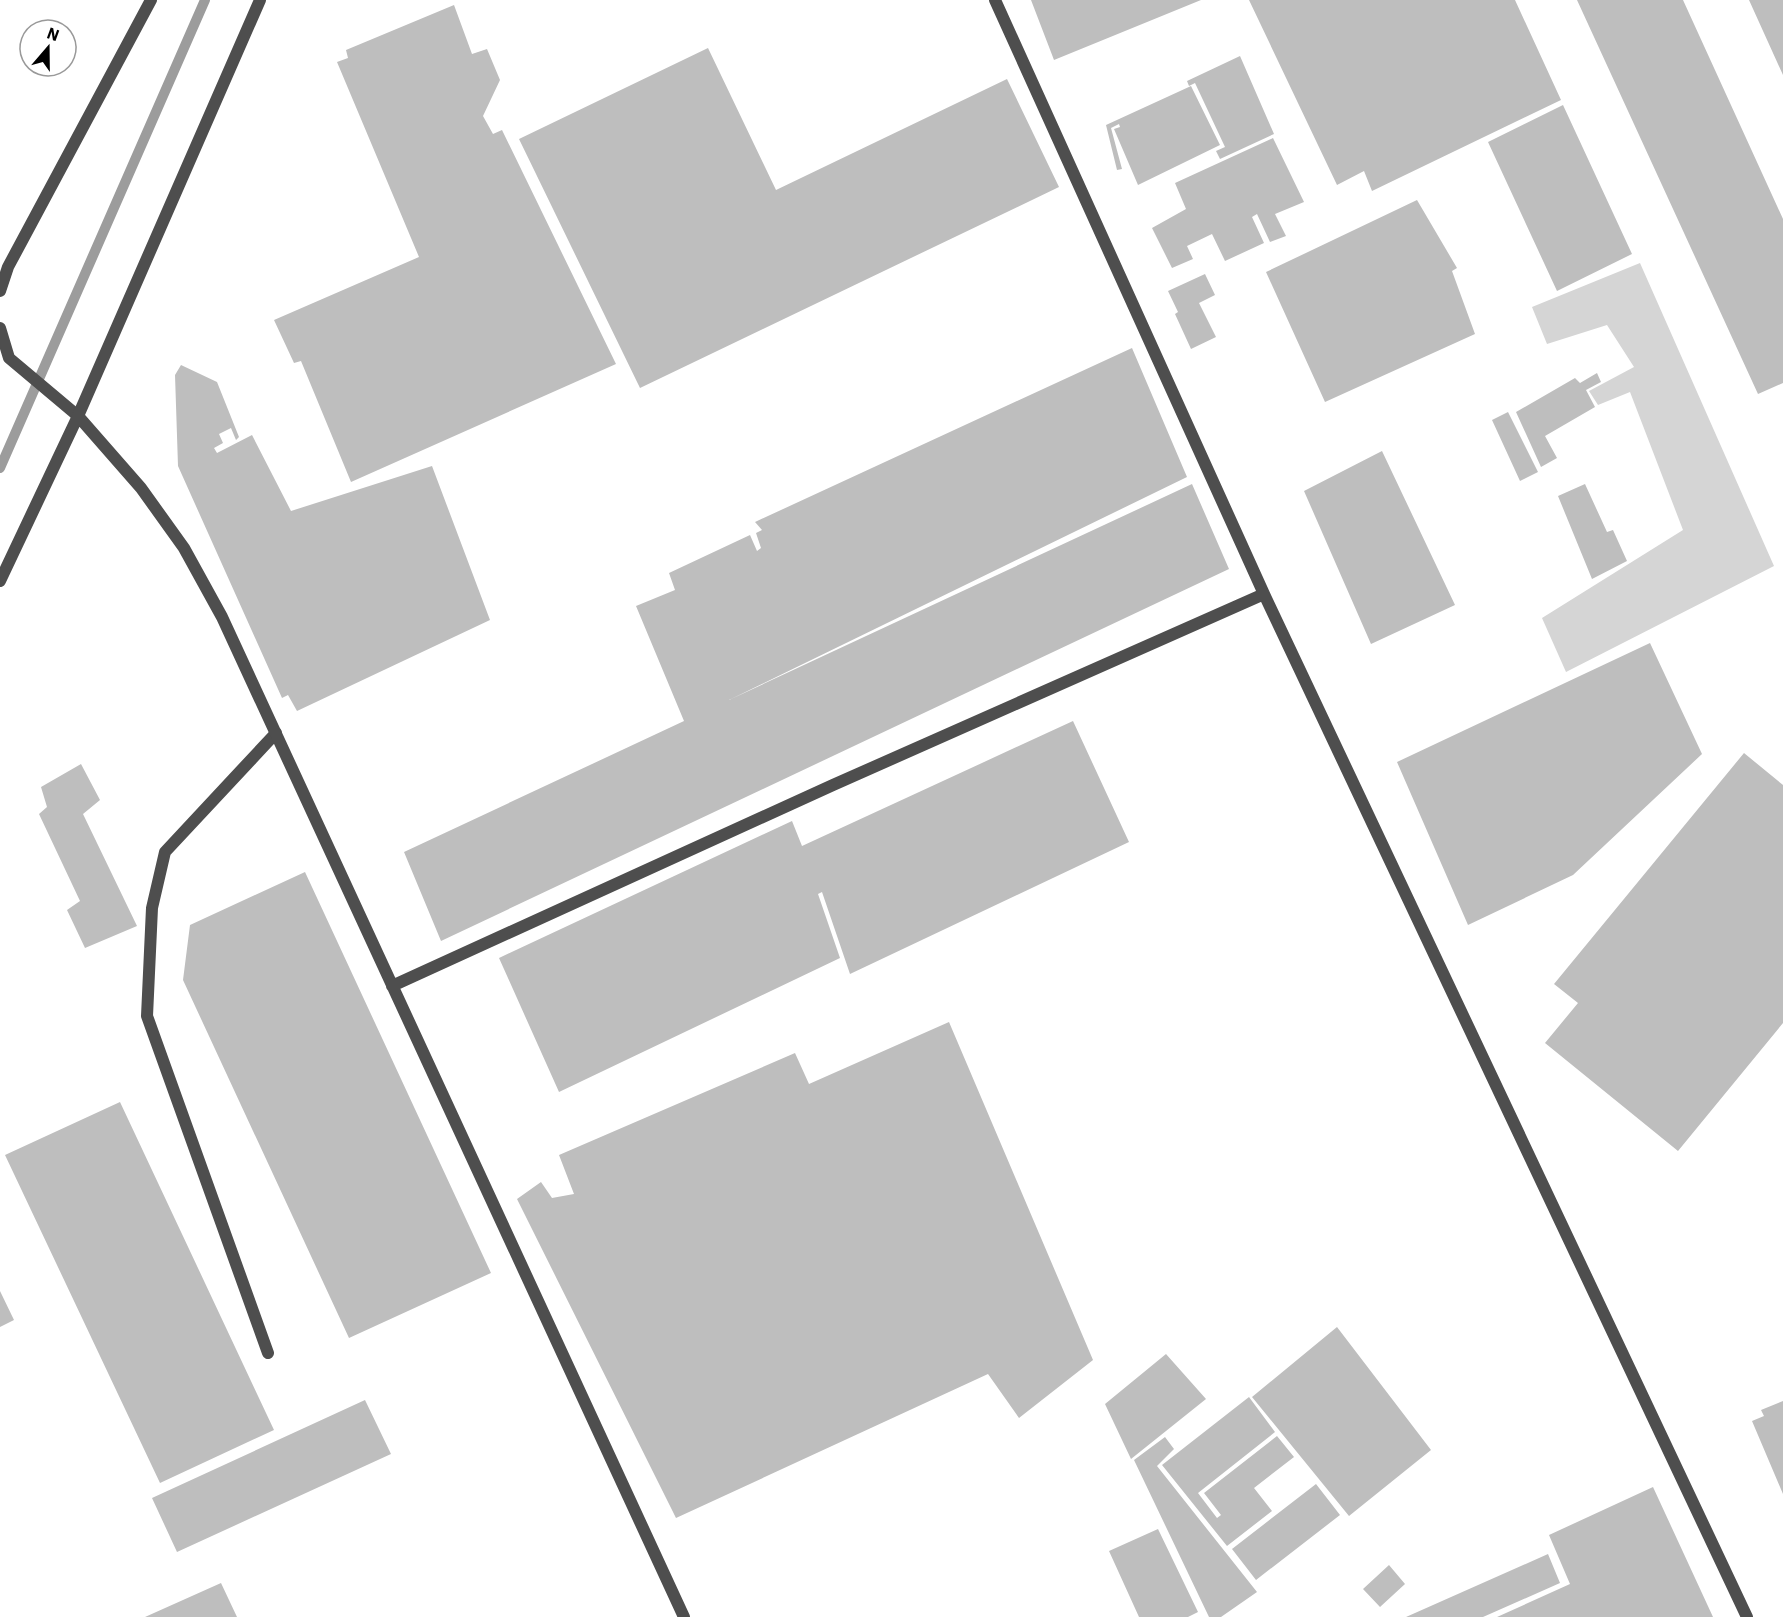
<svg xmlns="http://www.w3.org/2000/svg" width="1783" height="1617" font-family="'IBM Plex Sans',sans-serif">
	<rect width="100%" height="100%" fill="#fff"/>
	<path fill="#d5d5d5" d="M1640 263 1774 566 1566 672 1542 618 1683 530 1630 392 1598 405 1589 391 1634 367 1607 325 1547 344 1532 307Z"/>
	<g fill="none" stroke-linecap="round" stroke-linejoin="round">
		<path stroke="#9c9c9c" stroke-width="10" d="M0 468 205 0"/>
	</g>
	<path fill="#bebebe" d="M1031 0H1201L1054 60Z
		M1249 0H1515L1561 100 1372 191 1364 171 1337 185Z
		M1577 0H1683L1783 219V383L1758 394Z
		M1749 0H1783V75Z
		M454 5 472 54 487 49 500 80 483 116 493 134 502 130 616 364 351 482 301 361 294 363 274 320 419 257 337 62 348 58 346 50Z
		M708 48 776 190 1007 79 1059 187 640 388 519 139Z
		M1240 56 1274 134 1220 159 1216 151 1225 147 1195 83 1189 86 1187 81Z
		M1191 86 1220 145 1138 185 1114 129 1120 127 1119 124 1111 128 1122 169 1117 170 1106 125Z
		M1563 105 1632 254 1557 291 1488 142Z
		M1273 138 1304 202 1275 214 1286 236 1270 242 1257 214 1252 217 1264 243 1225 261 1212 234 1187 246 1193 259 1172 268 1152 228 1186 209 1175 183Z
		M1417 200 1457 268 1452 271 1475 334 1325 402 1266 272Z
		M1205 274 1215 295 1199 303 1216 337 1191 349 1175 314 1178 312 1168 291Z
		M1132 348 1187 477 729 700 1192 484 1229 569 441 941 404 852 684 721 636 606 675 590 669 573 750 535 757 551 761 548 756 533 762 530 755 522Z
		M181 365 217 382 239 437 236 440 231 428 219 434 223 443 214 448 217 453 252 435 291 511 432 466 490 620 297 711 288 695 282 698 178 466 175 375Z
		M1597 373 1601 382 1586 390 1595 407 1545 436 1557 458 1541 467 1516 412 1575 378 1580 383Z
		M1508 412 1538 472 1520 481 1492 420Z
		M1382 451 1455 605 1371 644 1304 491Z
		M1585 484 1607 532 1613 530 1627 561 1592 579 1558 496Z
		M1650 643 1702 754 1573 875 1468 925 1397 762Z
		M1073 721 1129 842 850 974 822 892 818 894 840 958 559 1092 499 958 792 821 802 846Z
		M1744 753 1783 785V1023L1678 1151 1545 1043 1578 1003 1554 984Z
		M81 764 100 800 83 814 137 926 85 948 67 910 80 901 39 814 47 807 41 787Z
		M305 872 491 1273 349 1338 183 980 190 925Z
		M949 1022 1093 1360 1019 1418 988 1374 676 1518 517 1199 541 1182 552 1198 574 1194 559 1155 795 1053 809 1084Z
		M120 1102 274 1430 160 1483 5 1155Z
		M0 1291 14 1320 0 1327Z
		M1337 1327 1431 1450 1349 1516 1252 1397Z
		M1166 1354 1206 1399 1131 1459 1105 1404Z
		M1249 1397 1275 1432 1198 1493 1217 1518 1221 1515 1204 1493 1277 1436 1294 1457 1254 1488 1272 1511 1227 1546 1162 1465Z
		M365 1400 391 1454 177 1552 152 1498Z
		M1783 1401V1494L1752 1421 1764 1416 1761 1410Z
		M1165 1437 1174 1449 1157 1466 1257 1592 1221 1617H1209L1134 1460Z
		M1316 1484 1340 1515 1256 1580 1232 1549Z
		M1653 1487 1713 1617H1497L1570 1584 1549 1535Z
		M1158 1529 1198 1612 1188 1617H1139L1109 1551Z
		M1548 1554 1560 1583 1483 1617H1406Z
		M1389 1565 1405 1584 1380 1607 1363 1589Z
		M221 1583 237 1617H145Z"/>
	<g fill="none" stroke-linecap="round" stroke-linejoin="round">
		<path stroke="#4e4e4e" stroke-width="12" d="M0 291 8 267 151 0
			M0 328 9 358 78 416
			M268 1353 147 1016 152 908 165 852 276 733"/>
		<path stroke="#4e4e4e" stroke-width="12" d="M995 0 1264 594 1747 1617
			M78 416 141 488 184 548 222 617 684 1617
			M0 581 78 416 260 0
			M392 986 833 785 1264 594"/>
	</g>
	<g transform="translate(48 48) rotate(20)"><circle r="28" fill="#ffffff" stroke="#999999" stroke-width="1.5"/>
	<path d="M0-4.5L10 22L0 15L-10 22Z" fill="#000000"/>
	<text y="-9" font-size="16" font-weight="bold" text-anchor="middle" fill="#000000">N</text>
	</g>
</svg>
